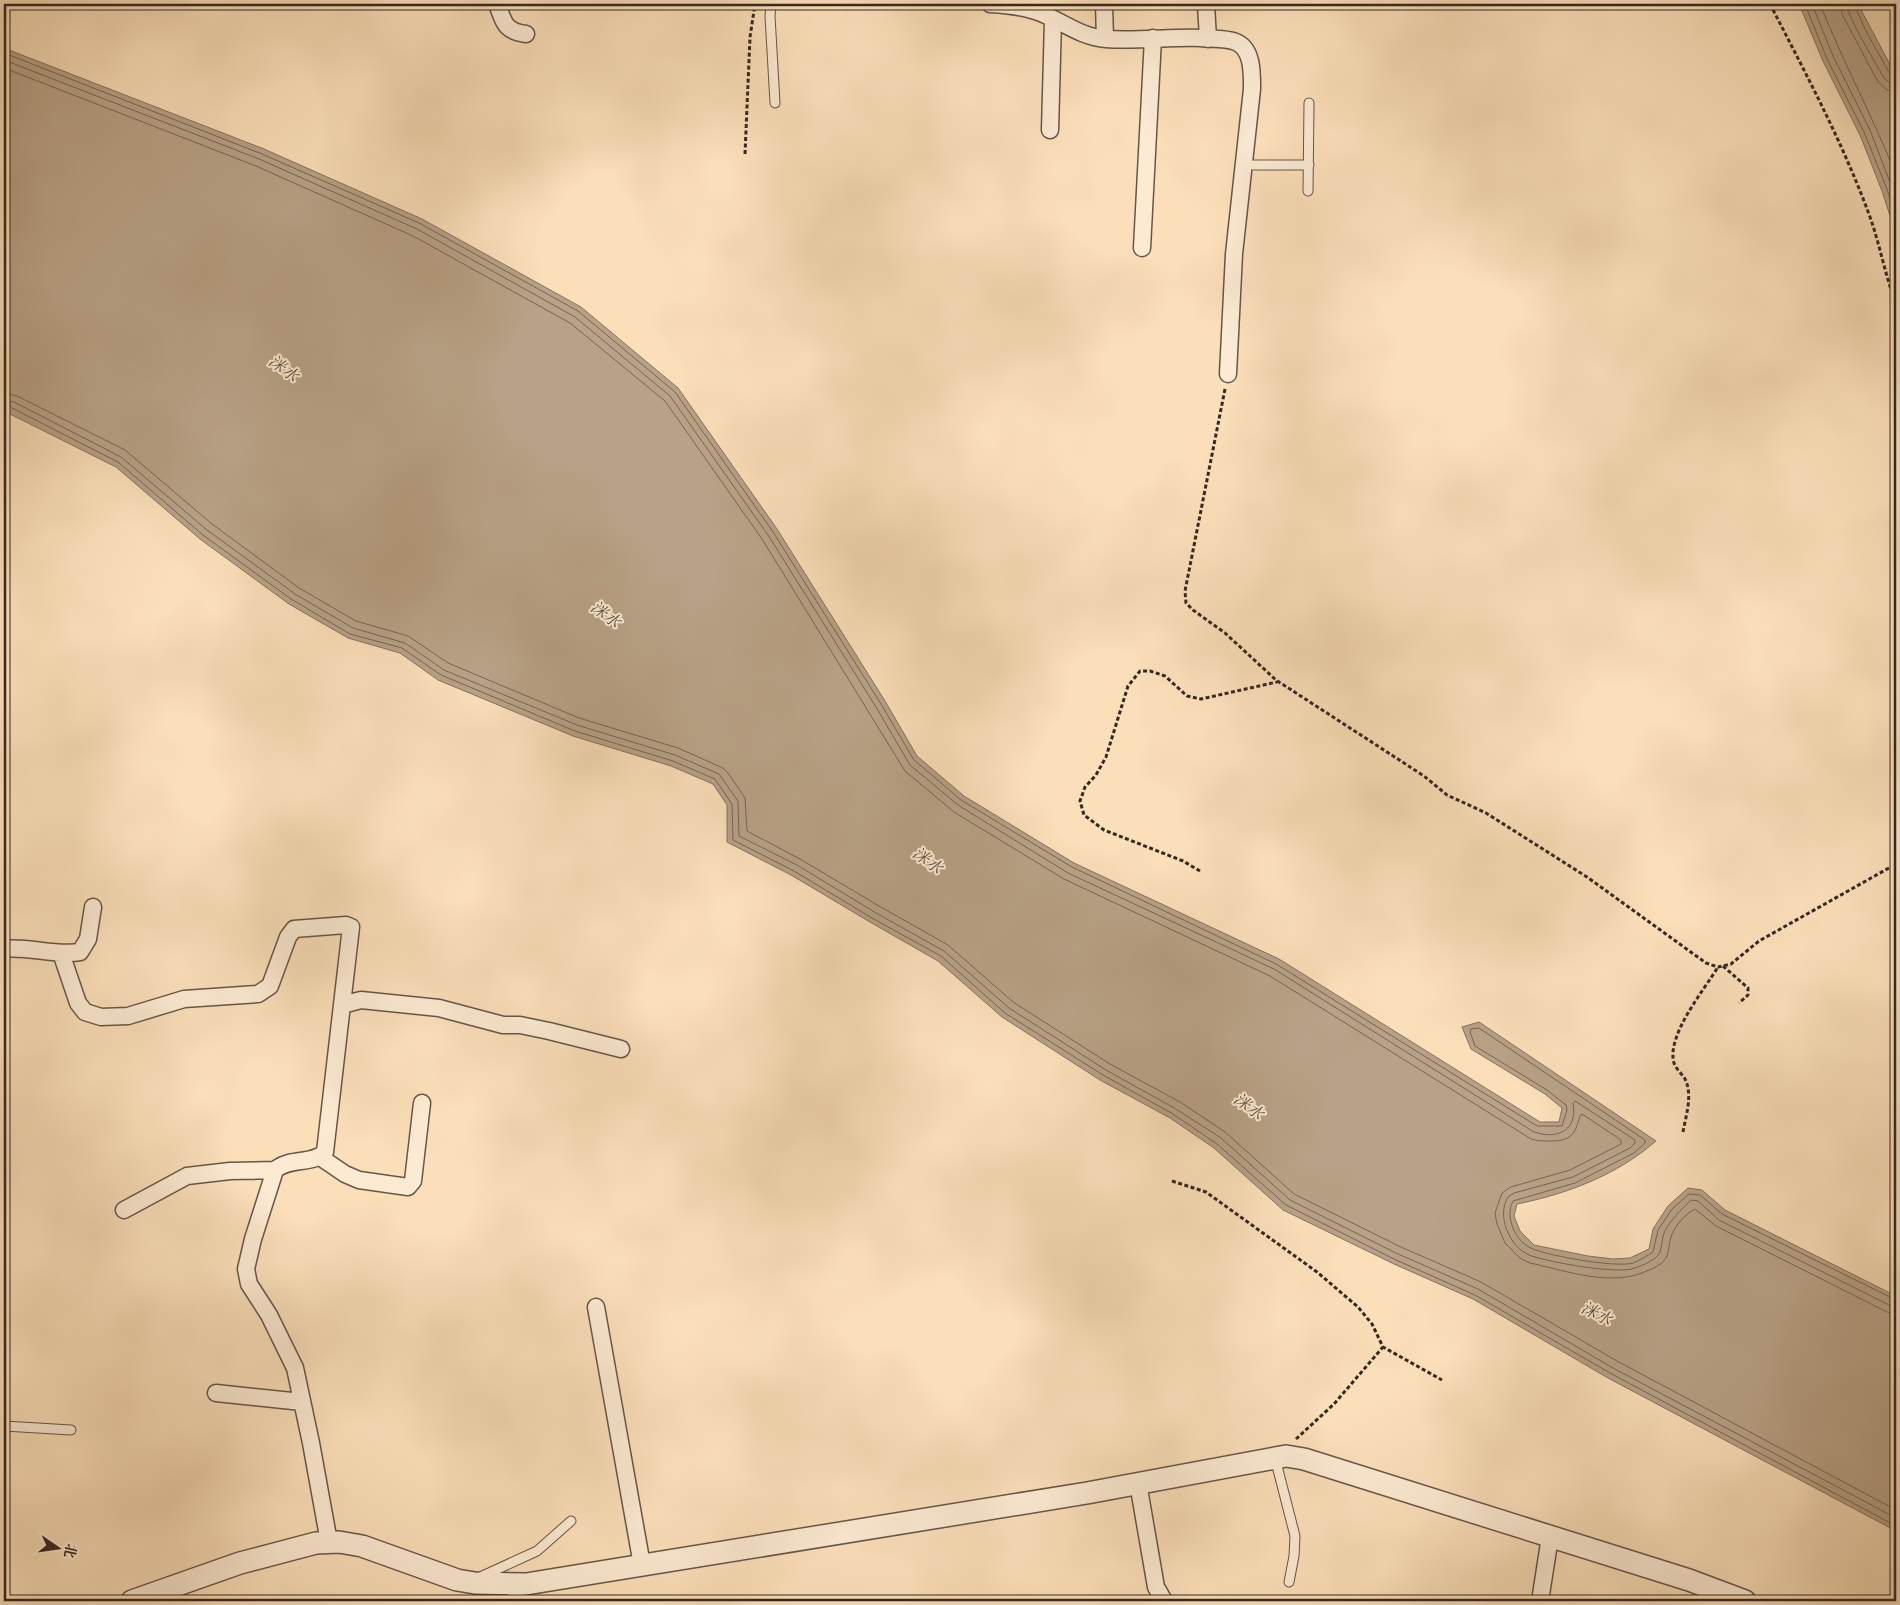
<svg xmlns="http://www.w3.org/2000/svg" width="1900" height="1605" font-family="'Gentium Book Plus','Noto Serif SC',serif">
	<rect width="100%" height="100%" fill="#fbdfb9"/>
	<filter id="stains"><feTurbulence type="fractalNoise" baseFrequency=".004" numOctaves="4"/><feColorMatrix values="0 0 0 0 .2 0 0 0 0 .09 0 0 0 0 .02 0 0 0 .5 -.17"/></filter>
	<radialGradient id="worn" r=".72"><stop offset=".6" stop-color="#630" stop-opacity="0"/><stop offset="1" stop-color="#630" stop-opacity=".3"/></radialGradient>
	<path fill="#b8a186" stroke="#84715e" d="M1799 4H1858L1896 76V234L1882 191 1860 135 1823 61Z
		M4 48 264 149 422 219 581 307 678 388 777 529 885 701 917 756 964 796 1074 863 1279 959 1540 1122H1559L1562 1108 1545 1094 1471 1049 1462 1027 1479 1022 1656 1141C1617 1175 1567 1194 1517 1204L1514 1216 1520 1231 1534 1245 1588 1256 1613 1259 1630 1258 1649 1249 1653 1229 1668 1206 1688 1188 1702 1190 1725 1210 1896 1296V1531L1608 1378 1473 1299 1394 1264 1283 1210 1214 1148 1170 1118 1100 1080 1002 1017 938 961 870 922 791 875 727 842V805L713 784 671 766 573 736 438 680 400 653 348 638 289 604 200 539 116 467 4 411Z"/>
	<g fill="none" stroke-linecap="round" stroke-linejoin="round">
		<path stroke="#766454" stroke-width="1" d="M1805 4 1827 59 1864 132 1887 189 1896 218
			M1812 4 1833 56 1870 130 1896 198
			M1820 4C1843 62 1873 117 1896 175
			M1840 4 1842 14 1878 82 1887 90 1896 91
			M1847 4C1848 19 1876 63 1884 78L1890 83 1896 84
			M1854 4 1866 31 1890 74 1896 78
			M4 53 262 154 419 223 578 311 675 392 773 532 881 704 914 760 961 800 1072 867 1276 964 1537 1126H1562L1567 1110 1566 1105 1547 1090 1475 1046 1470 1032 1471 1029 1479 1028 1645 1140V1143L1634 1153 1575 1183 1513 1201C1504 1217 1516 1243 1533 1249 1550 1256 1616 1268 1633 1263 1639 1261 1647 1256 1653 1252L1658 1230 1672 1209 1689 1194 1700 1195 1722 1214 1896 1300
			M4 60 259 159 417 229 575 317 670 396 768 535 876 707 910 765 958 805 1068 873 1274 969 1534 1132C1558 1140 1578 1130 1573 1103L1575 1101 1635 1140V1143L1630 1148 1573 1177 1514 1193 1508 1197C1496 1216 1510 1247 1529 1255 1547 1262 1619 1275 1635 1268 1643 1265 1657 1260 1660 1252 1662 1246 1662 1239 1664 1233 1670 1220 1681 1210 1691 1200L1698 1201 1719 1220 1889 1305 1896 1306
			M4 68 256 166 413 236 570 323 665 401 762 539 905 771 954 812 1064 879 1270 976 1531 1139C1537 1141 1543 1141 1550 1141 1571 1141 1575 1135 1580 1116L1582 1114 1621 1140V1144L1570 1170 1511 1187 1502 1193 1495 1213 1497 1224 1505 1243 1521 1259 1530 1263C1567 1271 1613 1288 1649 1270 1656 1267 1663 1264 1667 1256 1669 1250 1669 1243 1671 1237 1674 1227 1685 1214 1695 1209L1716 1226 1887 1312 1896 1314
			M4 393 17 396 125 450 212 524 299 588 356 621 408 636 448 663 579 718 678 748 723 768 728 773 745 798 747 831 800 859 879 906 948 945 1013 1002 1110 1064 1180 1102 1225 1132 1294 1194 1401 1247 1481 1282 1617 1361 1896 1510
			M4 400 14 402 121 457 207 530 295 594 353 628 405 643 444 670 577 725 675 755 719 774 738 801 739 836 797 865 876 913 944 951 1009 1008 1106 1070 1176 1109 1221 1138 1290 1200 1398 1254 1478 1289 1613 1368 1896 1518
			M4 406 12 408 118 462 203 535 291 599 350 634 402 648 441 675 575 731 673 761 715 779 732 804 733 840 794 871 872 918 941 956 1005 1013 1103 1075 1173 1114 1217 1144 1286 1205 1396 1260 1475 1295 1610 1373 1896 1526"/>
		<g stroke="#665648" stroke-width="11">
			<path id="service" d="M771 4 770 16 775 103
				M1243 165H1309
				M1308 191 1309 103
				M4 1426 71 1430
				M1275 1458 1295 1536 1294 1556 1289 1582
				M478 1578 537 1551 571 1521"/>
		</g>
		<g stroke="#665648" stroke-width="19">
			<path id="minor" d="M497 4C504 22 504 31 526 34
				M990 4C1005 5 1021 6 1035 11 1060 19 1079 37 1106 39 1137 41 1170 37 1201 38 1212 39 1226 38 1236 42 1253 49 1252 74 1252 89L1234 254 1228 374
				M1104 4 1105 39
				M1206 4 1208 39
				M1050 130 1053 20
				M1142 248 1153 38
				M4 949C29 946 54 956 80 952L88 939 93 907
				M61 953 78 1003 85 1012 101 1017 128 1016 184 999 258 994 270 986 288 937 294 929 346 925 351 927 325 1152C313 1165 289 1157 275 1170L253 1239 246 1269 249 1284 269 1315 295 1368 311 1443 329 1542
				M342 1005 361 1000 439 1008 503 1025H520L549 1031 621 1049
				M320 1157 345 1174 359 1180 408 1187 413 1181 422 1103
				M124 1210 187 1176 230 1171 275 1170
				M596 1307 642 1565
				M216 1393 302 1402
				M1138 1483 1156 1587 1164 1601
				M515 1584 517 1601
				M1540 1601 1550 1537"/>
		</g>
		<g stroke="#665648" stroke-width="24">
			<path id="tertiary" d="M132 1601 240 1563 316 1543 339 1542 362 1546 457 1580 475 1583 526 1584 1087 1493 1286 1456 1304 1459 1689 1580 1745 1601"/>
		</g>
		<path stroke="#352822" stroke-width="3" stroke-dasharray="4 2.5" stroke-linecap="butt" d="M1770 4C1806 74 1843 143 1870 217 1880 245 1885 275 1896 304
			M745 154 750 37 755 4
			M1225 389 1185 591 1186 603 1193 610 1225 633 1276 680 1424 776 1447 795 1486 813 1587 877 1706 963 1718 967 1731 964 1759 941 1896 864
			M1200 871 1183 861 1104 830 1084 815 1080 801 1085 787 1096 775 1106 757 1128 686 1140 671H1150L1165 676 1187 696 1201 699 1277 682
			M1723 966 1748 988V995L1739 1003
			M1683 1132C1686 1115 1693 1095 1685 1079 1682 1074 1676 1069 1674 1063 1666 1036 1704 990 1718 967
			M1172 1181 1206 1192 1317 1272 1358 1307 1372 1324 1383 1347 1442 1380
			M1296 1439 1334 1404 1383 1347"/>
		<use href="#service" stroke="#fcead2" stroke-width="9"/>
		<use href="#minor" stroke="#fcead2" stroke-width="16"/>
		<use href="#tertiary" stroke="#fcead2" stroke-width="21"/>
	</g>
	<g text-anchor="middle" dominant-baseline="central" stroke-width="4" stroke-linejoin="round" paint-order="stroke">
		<g font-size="16" font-style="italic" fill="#5c4c40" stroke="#fcead2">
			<text transform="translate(284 368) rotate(37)">洣水</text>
			<text transform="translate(606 614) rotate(37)">洣水</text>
			<text transform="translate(928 860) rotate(37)">洣水</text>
			<text transform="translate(1249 1106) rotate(37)">洣水</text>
			<text transform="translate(1597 1313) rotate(26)">洣水</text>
		</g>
	</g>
	<rect width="1900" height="1605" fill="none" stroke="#fbdfb9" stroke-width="20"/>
	<rect x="5" y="5" width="1890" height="1595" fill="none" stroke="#352822" stroke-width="2.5"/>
	<rect x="10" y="10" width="1880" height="1585" fill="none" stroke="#352822"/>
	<g transform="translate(58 1548) rotate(103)" stroke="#fcead2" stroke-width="4" paint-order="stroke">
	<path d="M0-4L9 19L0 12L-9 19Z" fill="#352822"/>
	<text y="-8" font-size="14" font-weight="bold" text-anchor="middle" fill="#352822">北</text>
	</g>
	<rect width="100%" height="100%" filter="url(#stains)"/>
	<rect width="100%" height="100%" fill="url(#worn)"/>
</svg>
